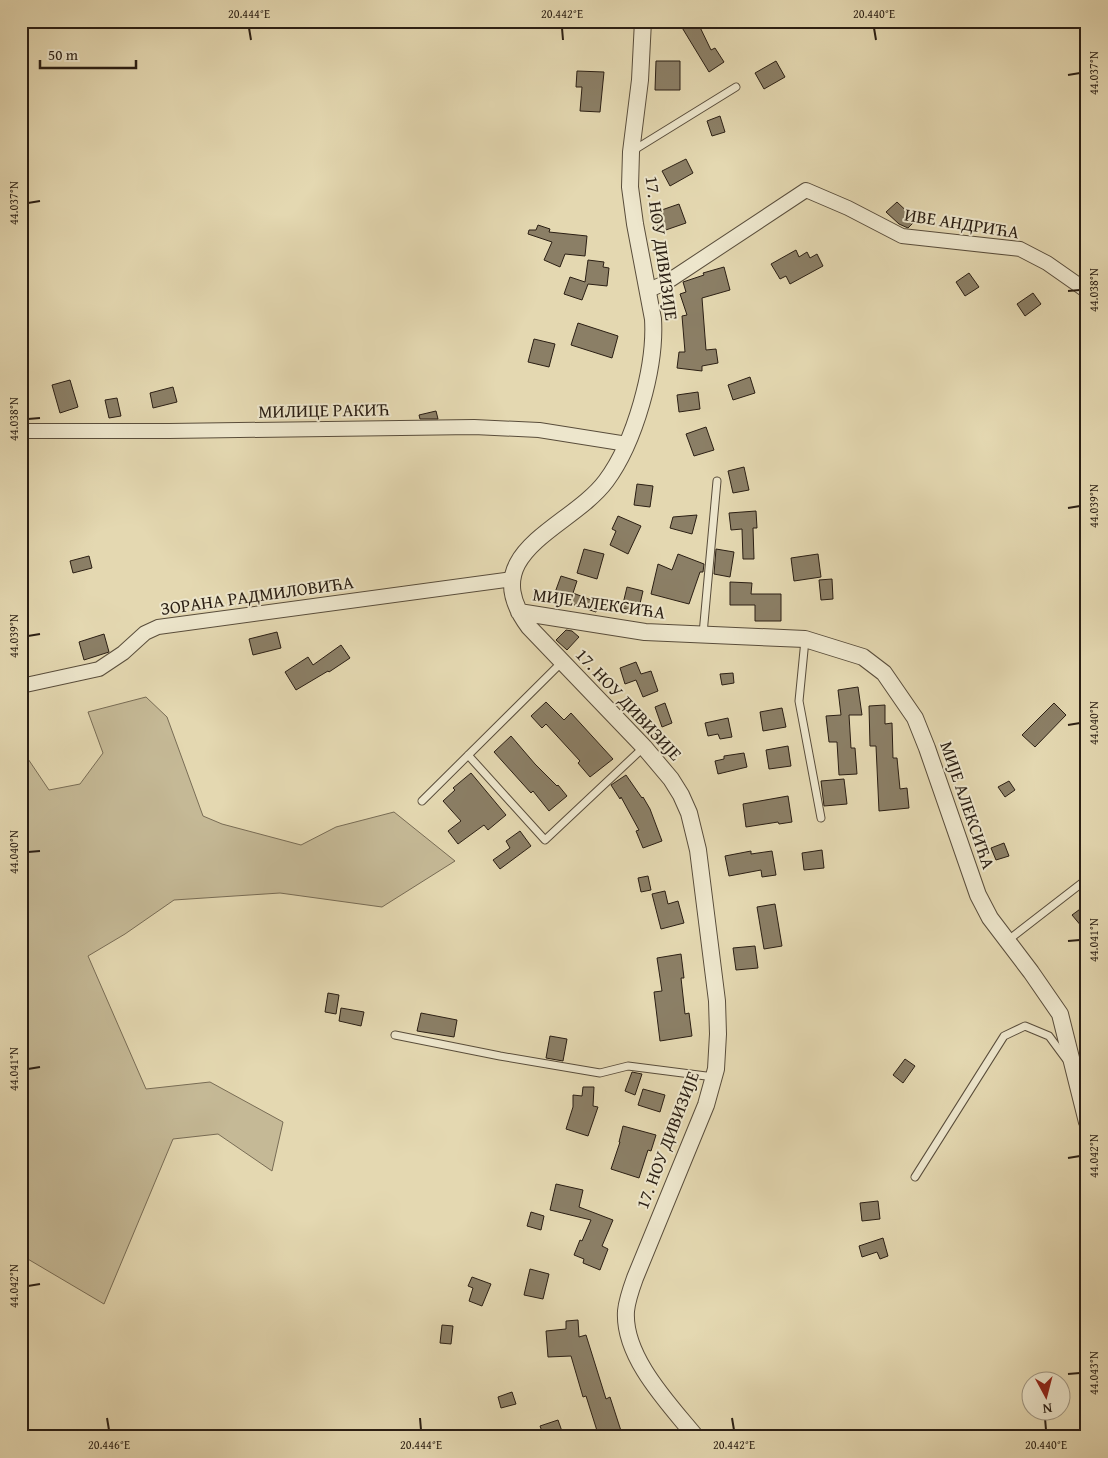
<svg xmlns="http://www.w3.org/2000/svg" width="1108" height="1458" font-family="'Gentium Book Plus',serif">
	<rect width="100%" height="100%" fill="#e4d8b1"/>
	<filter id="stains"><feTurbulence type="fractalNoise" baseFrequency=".004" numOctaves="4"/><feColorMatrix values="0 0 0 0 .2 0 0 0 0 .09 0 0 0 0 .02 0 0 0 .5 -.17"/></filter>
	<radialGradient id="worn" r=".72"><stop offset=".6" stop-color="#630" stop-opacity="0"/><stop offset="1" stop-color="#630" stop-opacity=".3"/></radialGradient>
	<path fill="#c5b996" stroke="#786c55" d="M146 697 167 717 203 816 222 824 301 845 336 827 394 812 455 861 382 907 280 893 174 900 125 934 88 956 146 1089 210 1082 283 1122 272 1171 218 1134 173 1139 104 1304 21 1255V750H22L49 790 80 784 103 753 88 712Z"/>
	<path fill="#8b7f66" stroke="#2b1f14" d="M678 21H697L711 50 715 48 724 62 709 72Z
		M656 61H680V90H655Z
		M776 61 785 77 764 89 755 73Z
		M577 71 604 72 600 112 580 111 582 87H576Z
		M720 116 725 132 712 136 707 121Z
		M686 159 693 173 670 186 662 171Z
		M897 202 916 220 908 228 899 224 886 212Z
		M679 204 686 223 660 232 653 213Z
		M538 225 550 229 549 232 587 236 585 256 565 254 560 267 544 260 552 242 528 234 529 230H536Z
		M796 250 799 257 807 252 810 258 817 254 823 266 790 284 786 276 780 279 771 264Z
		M588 260 604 262 603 267 609 268 607 286 588 284 582 300 564 294 570 277 585 282Z
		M724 267 730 290 702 298 706 350 716 349 718 363 702 366V371L677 368 679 352H685L682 316 687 315 680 294 686 292 683 282 704 275 703 273Z
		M969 273 979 287 965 296 956 282Z
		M1033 293 1041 304 1025 316 1017 304Z
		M578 323 618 336 612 358 571 345Z
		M534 339 555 344 549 367 528 362Z
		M750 377 755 393 733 400 728 385Z
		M70 380 78 407 60 413 52 385Z
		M173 387 177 402 153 408 150 393Z
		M698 392 700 409 679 412 677 395Z
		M117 398 121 416 109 418 105 400Z
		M436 411 438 419H420L419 415Z
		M706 427 714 450 694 456 686 434Z
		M744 467 749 490 733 493 728 471Z
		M637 484 653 486 650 507 634 505Z
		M756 511 757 528H753L754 559H743L742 529 731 530 729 513Z
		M697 515 692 534 670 528 673 517Z
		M618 516 641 526 628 554 610 545 616 531 612 529Z
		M584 549 604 554 597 579 577 573Z
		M716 549 734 552 730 577 714 574Z
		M678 554 704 564 703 572H700L689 604 651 594 658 564 672 570Z
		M818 554 821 577 794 581 791 558Z
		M89 556 92 568 73 573 70 561Z
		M561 576 577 581 573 593 599 603 596 612 553 598Z
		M832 579 833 599 821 600 819 580Z
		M730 582 752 583 751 594H781V621H755V605H730Z
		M627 587 643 591 638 612 622 608Z
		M566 630 572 631 579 637 567 650 556 640Z
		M277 632 281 648 253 655 249 639Z
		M104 634 109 652 84 660 79 642Z
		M341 645 350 658 329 672 328 671 296 690 285 672 308 657 313 665Z
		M636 662 641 674 651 671 658 691 643 697 636 680 625 684 620 668Z
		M733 673 734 683 722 685 720 674Z
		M858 687 862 715H849L851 748H855L857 774 839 775 837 742H829L826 716 841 715 838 690Z
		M546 702 564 720 571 713 613 759 590 777 578 763 580 761 546 724 542 728 531 716Z
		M665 703 672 723 662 727 655 707Z
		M1054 703 1066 715 1035 747 1022 735Z
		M885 705V724L892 723 893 758H897L900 789 907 788 909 808 879 811 876 746H870L869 706Z
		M782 708 786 727 763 731 760 712Z
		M728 718 732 737 720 739 718 734 708 736 705 723Z
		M511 736 535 764 557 786 558 785 567 796 549 811 533 791 531 793 494 752Z
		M788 746 791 766 769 769 766 750Z
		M744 753 747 767 718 774 715 761 724 759V756Z
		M471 773 506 815 488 830 484 825 458 844 448 831 461 821 443 801 455 790 453 788Z
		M626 775 642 798 643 797 650 809 662 841 643 848 636 831 639 830 621 797 620 799 611 785Z
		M844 779 847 804 824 806 821 781Z
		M1009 781 1015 790 1005 797 998 787Z
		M788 796 792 822 779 824 778 822 746 827 743 804Z
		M520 831 531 846 500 869 493 860 510 848 506 841Z
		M1004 843 1009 856 996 860 991 848Z
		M822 850 824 868 804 870 802 853Z
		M751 851V854L772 851 776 875 762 877 761 870 729 876 725 856Z
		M648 876 651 890 641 892 638 878Z
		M665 891 668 904 678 901 684 923 661 929 652 894Z
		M775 904 782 946 764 949 757 907Z
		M1087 904V933L1072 915Z
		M755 946 758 968 736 970 733 948Z
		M681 954 684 978H681L685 1014 689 1013 692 1036 660 1041 654 992 662 991 657 958Z
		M328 993 339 995 336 1014 325 1012Z
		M341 1008 364 1012 361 1026 339 1021Z
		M421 1013 457 1020 454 1037 417 1031Z
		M550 1036 567 1039 563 1061 546 1058Z
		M905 1059 915 1066 903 1083 893 1075Z
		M632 1072 642 1074 635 1095 625 1091Z
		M583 1087H594L593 1106 598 1107 588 1136 566 1129 573 1107V1095L582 1096Z
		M643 1089 665 1095 660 1112 638 1105Z
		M623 1126 656 1135 651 1151 648 1150 639 1178 611 1169 620 1142H619Z
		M556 1184 583 1190 579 1207 613 1220 602 1246 608 1249 600 1270 583 1263 584 1259 574 1255 580 1240 582 1241 591 1220 550 1210Z
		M878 1201 880 1219 862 1221 860 1203Z
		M531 1212 544 1216 541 1230 527 1226Z
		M883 1238 888 1256 880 1259 877 1252 862 1257 859 1246Z
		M530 1269 549 1274 543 1299 524 1295Z
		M472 1277 491 1284 482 1306 469 1301 473 1288 468 1286Z
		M578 1320 579 1337 586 1335 606 1399 610 1397 623 1437H599L586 1396 583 1397 571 1356 548 1357 546 1331 566 1329V1321Z
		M442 1325 453 1326 451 1344 440 1343Z
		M512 1392 516 1404 501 1408 498 1397Z
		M558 1420 564 1437H544L540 1426Z"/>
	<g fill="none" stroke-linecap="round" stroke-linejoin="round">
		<g stroke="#594d3b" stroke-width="9">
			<path id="service" d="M634 150 736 87
				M703 634 717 481
				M805 640 799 701 821 818
				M468 755 545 840 644 747
				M422 801 562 662
				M1007 941 1087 879
				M395 1035 500 1056 600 1073 628 1066 714 1077
				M915 1177 1004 1036 1025 1026 1049 1036 1066 1059"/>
		</g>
		<g stroke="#594d3b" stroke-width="16">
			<path id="minor" d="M649 290 667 282 806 190 848 208 902 236 1020 249 1047 263 1087 291
				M21 431H169L474 427 539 430 627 444
				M21 686 99 669 123 653 145 633 158 627 513 579"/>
		</g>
		<g stroke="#594d3b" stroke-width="18">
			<path id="tertiary" d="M643 21 640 80 631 152 630 187 635 224 653 319C656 367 635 442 606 481 570 529 473 552 529 627L644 747 671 779 681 795 689 813 698 850 717 1001 718 1034 716 1069 706 1105 635 1278C631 1289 627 1300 626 1311 623 1357 669 1404 696 1437
				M519 612 645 632 805 639 863 657 884 673 915 718 927 748 978 895 990 918 1031 972 1060 1014 1087 1122"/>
		</g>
		<use href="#service" stroke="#ede6cc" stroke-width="7"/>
		<use href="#minor" stroke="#ede6cc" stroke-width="14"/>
		<use href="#tertiary" stroke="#ede6cc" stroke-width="16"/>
	</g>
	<path fill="none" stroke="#2b1f14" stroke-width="2" d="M249 28 251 40M562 28 563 40M874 28 876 40M1068 75 1080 73M28 203 40 201M1068 291 1080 290M28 419 40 418M1068 508 1080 506M28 636 40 634M1068 725 1080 723M28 852 40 851M1068 941 1080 940M28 1069 40 1067M1068 1158 1080 1156M28 1286 40 1284M1068 1374 1080 1373M107 1418 109 1430M420 1418 421 1430M732 1418 734 1430M1045 1418 1046 1430"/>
	<g text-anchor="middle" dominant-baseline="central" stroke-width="4" stroke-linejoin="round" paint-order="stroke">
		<g font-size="18" fill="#2b1f14" stroke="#ede6cc">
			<text transform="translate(962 223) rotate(9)">ИВЕ АНДРИЋА</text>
			<text transform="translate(662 248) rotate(82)">17. НОУ ДИВИЗИЈЕ</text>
			<text transform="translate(324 410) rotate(-1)">МИЛИЦЕ РАКИЋ</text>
			<text transform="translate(257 595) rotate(-8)">ЗОРАНА РАДМИЛОВИЋА</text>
			<text transform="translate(599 603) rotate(8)">МИЈЕ АЛЕКСИЋА</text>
			<text transform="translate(629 704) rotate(47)">17. НОУ ДИВИЗИЈЕ</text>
			<text transform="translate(968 805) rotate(71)">МИЈЕ АЛЕКСИЋА</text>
			<text transform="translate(667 1140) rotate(-69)">17. НОУ ДИВИЗИЈЕ</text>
		</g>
	</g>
	<rect width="1108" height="1458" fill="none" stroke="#e4d8b1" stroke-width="55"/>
	<g transform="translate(1046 1396) rotate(173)"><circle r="24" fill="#ede6cc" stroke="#9f9682"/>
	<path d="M0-4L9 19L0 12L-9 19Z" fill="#8f2418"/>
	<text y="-8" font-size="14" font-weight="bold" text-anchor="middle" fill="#2b1f14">N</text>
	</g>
	<path d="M40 60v8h96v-8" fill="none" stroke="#2b1f14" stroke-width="2.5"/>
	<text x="48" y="60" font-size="15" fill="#2b1f14" stroke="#ede6cc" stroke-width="4" paint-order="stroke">50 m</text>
	<rect x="28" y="28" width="1052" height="1402" fill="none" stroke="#2b1f14" stroke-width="2"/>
	<g font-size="12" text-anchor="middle" fill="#2b1f14">
		<text x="249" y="18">20.444°E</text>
		<text x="562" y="18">20.442°E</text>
		<text x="874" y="18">20.440°E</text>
		<text transform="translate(1094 73) rotate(-90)" y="4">44.037°N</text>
		<text transform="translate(14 203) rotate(-90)" y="4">44.037°N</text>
		<text transform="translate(1094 290) rotate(-90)" y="4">44.038°N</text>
		<text transform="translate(14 419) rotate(-90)" y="4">44.038°N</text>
		<text transform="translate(1094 506) rotate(-90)" y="4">44.039°N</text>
		<text transform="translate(14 636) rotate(-90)" y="4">44.039°N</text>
		<text transform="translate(1094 723) rotate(-90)" y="4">44.040°N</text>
		<text transform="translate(14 852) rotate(-90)" y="4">44.040°N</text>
		<text transform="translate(1094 940) rotate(-90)" y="4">44.041°N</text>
		<text transform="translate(14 1069) rotate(-90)" y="4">44.041°N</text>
		<text transform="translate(1094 1156) rotate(-90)" y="4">44.042°N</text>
		<text transform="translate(14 1286) rotate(-90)" y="4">44.042°N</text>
		<text transform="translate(1094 1373) rotate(-90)" y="4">44.043°N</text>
		<text x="109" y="1449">20.446°E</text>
		<text x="421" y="1449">20.444°E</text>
		<text x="734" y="1449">20.442°E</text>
		<text x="1046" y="1449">20.440°E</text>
	</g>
	<rect width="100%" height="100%" filter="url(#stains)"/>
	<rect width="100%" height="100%" fill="url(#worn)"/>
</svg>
